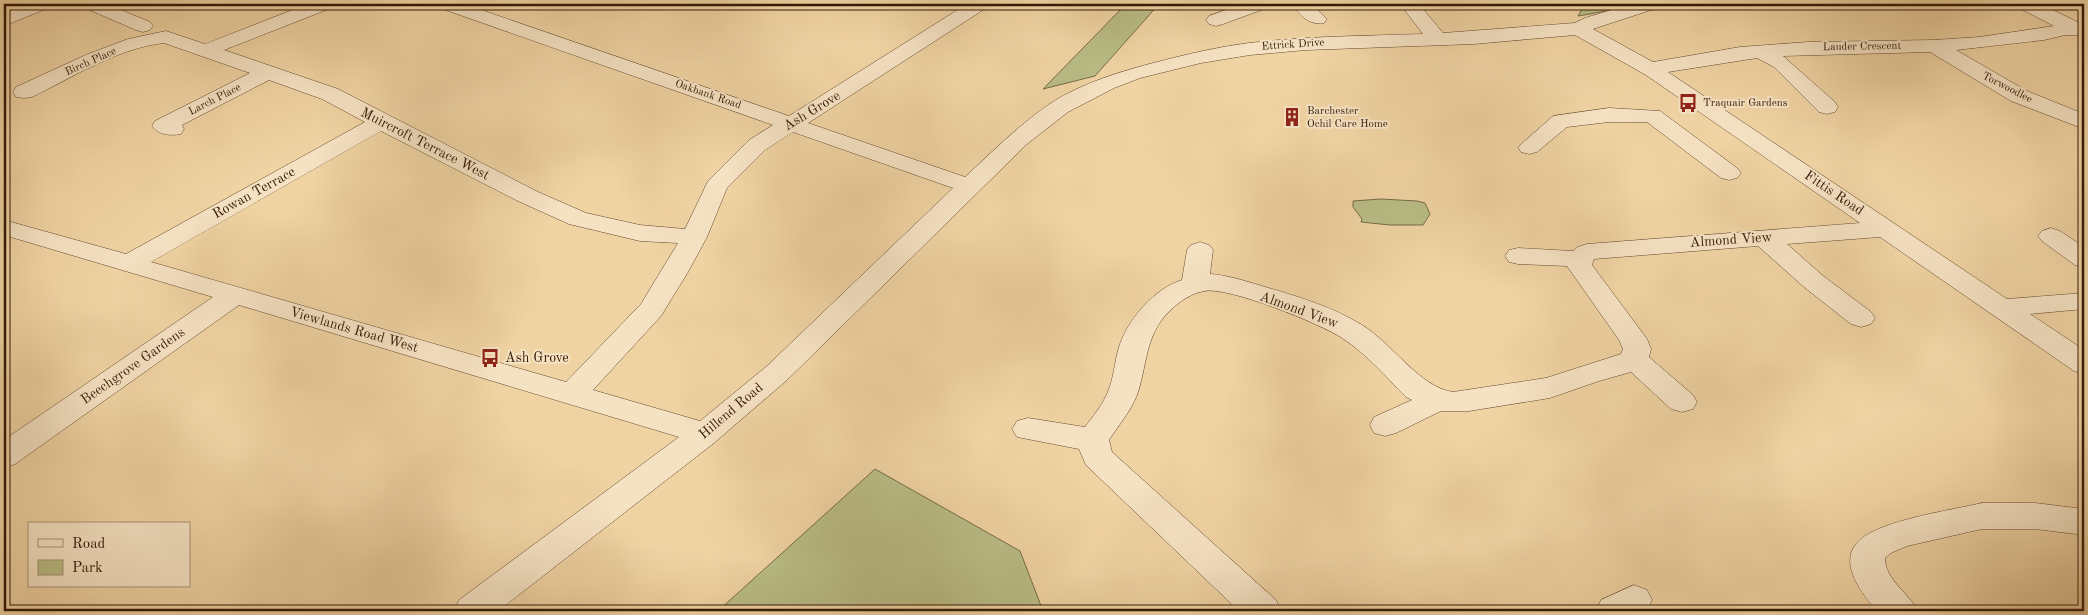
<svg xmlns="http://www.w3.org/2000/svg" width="2088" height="615" font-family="'Old Standard TT',serif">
	<rect width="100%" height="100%" fill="#f0d3a3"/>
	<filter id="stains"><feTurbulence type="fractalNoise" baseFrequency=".004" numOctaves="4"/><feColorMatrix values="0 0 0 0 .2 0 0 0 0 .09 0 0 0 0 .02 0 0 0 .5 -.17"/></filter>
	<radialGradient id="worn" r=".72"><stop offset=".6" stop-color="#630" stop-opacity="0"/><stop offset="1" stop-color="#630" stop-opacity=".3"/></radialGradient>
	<path fill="#b9bc85" stroke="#766a46" d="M1126 4H1159L1095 76 1043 89Z
		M1585 4H1631L1618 9 1578 16Z
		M1381 199 1417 201 1425 203 1430 214 1423 225H1390L1361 222 1362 219 1353 207V201Z
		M875 469 1020 551 1043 611H718Z"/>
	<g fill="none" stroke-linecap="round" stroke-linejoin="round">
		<g stroke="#62482d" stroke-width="1">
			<path id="minor" d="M26 4H50L48 8 4 26V13Z
				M83 4H107L150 22 153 26 150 30 143 32 136 30 85 8Z
				M308 4H333L331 8 224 50 338 89 536 191 586 213 640 225 685 229 708 181 749 140 773 125 440 8 438 4H464L789 116 967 4H988L986 8 808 123 965 177C993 151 1020 124 1051 103 1082 83 1122 71 1157 62 1188 54 1218 47 1249 43 1307 36 1366 36 1423 34L1400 4H1419L1443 33 1575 23 1585 18 1631 4H1659L1657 8 1593 29 1653 62 1740 47 1808 42 1934 40 1979 37 2054 26 2019 8 2017 4H2040L2084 25V35H2065L2044 40 1956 50 2027 91 2084 114V129L2011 101 1930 52 1783 56 1835 102 1838 107 1835 112 1827 114 1819 112 1774 67 1757 58 1668 72 2007 299 2084 293V309L2030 314 2084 350V374L2074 371 1880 237 1787 244 1822 275 1871 312 1875 318 1871 324 1861 327 1851 324 1804 287 1758 246 1594 259 1592 265 1647 339 1651 349 1649 357 1693 395 1697 402 1693 409 1682 412 1671 409 1631 372 1599 381 1550 398 1469 411H1441L1396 433 1385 436 1374 433 1370 425 1374 417 1412 400 1406 397C1386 377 1367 354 1342 338 1321 324 1228 286 1204 291 1188 294 1171 307 1161 321 1145 343 1146 370 1137 395 1131 411 1118 426 1109 440L1112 452 1276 600 1281 611H1239L1086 465 1079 449 1017 437 1012 429 1017 421 1028 418 1085 427C1092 417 1101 407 1106 396 1114 380 1114 363 1119 347 1127 320 1155 288 1182 280L1187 250 1191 245 1200 242 1209 245 1213 250 1210 274C1227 275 1245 281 1262 286 1296 296 1331 306 1362 325 1392 343 1419 387 1453 392L1546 378 1621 354 1623 349 1619 340 1567 266 1518 264 1509 262 1505 256 1509 250 1518 248 1573 251 1578 247 1587 244 1860 223 1646 75 1575 35 1474 44 1306 50 1250 55 1201 63 1140 78 1114 88 1068 112 1027 144 787 380 714 443 498 611H454L459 600 679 437 239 305 15 464 4 468V440L213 297 4 235V220L126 254 365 122 322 99 269 80 182 125 184 129 181 134C171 136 158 135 152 126L155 121 250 73 164 43C118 48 73 77 32 97L24 98 16 97 13 92 16 87 88 54 128 39 166 31 205 44ZM381 131 518 201 569 224 640 241 678 243 641 304 566 382 151 262ZM793 132 953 188 767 366 700 421 593 390 661 316 688 272 707 237 727 188 765 150Z
				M1243 4H1269L1267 8 1223 24 1216 26 1209 24 1206 20 1209 16Z
				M1292 4H1312L1327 19 1324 23C1310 26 1299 15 1292 4Z
				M1609 108 1660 111 1737 168 1741 173 1737 178 1729 180 1721 178 1647 122H1609L1567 127 1537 152 1529 154 1521 152 1518 147 1553 116Z
				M2051 228 2060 231 2084 247V267L2075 265 2042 241 2038 236 2042 231Z
				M1982 503H2035L2084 509V535L2035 529H1982L1907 546 1891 553 1885 558C1885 580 1909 593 1918 611H1877C1863 595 1839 565 1856 544 1873 521 1953 510 1982 503Z
				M1634 585 1647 590 1652 600 1647 610 1596 611 1601 600Z"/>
		</g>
		<use href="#minor" fill="#f5e2c3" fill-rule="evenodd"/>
	</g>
	<defs>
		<g id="bus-bare" transform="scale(1.5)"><path d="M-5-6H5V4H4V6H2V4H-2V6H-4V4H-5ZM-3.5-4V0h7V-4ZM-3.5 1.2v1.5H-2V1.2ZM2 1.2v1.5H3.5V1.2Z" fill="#8f2418" stroke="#f5e2c3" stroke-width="2.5" paint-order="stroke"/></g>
		<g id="building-bare" transform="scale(1.5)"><path d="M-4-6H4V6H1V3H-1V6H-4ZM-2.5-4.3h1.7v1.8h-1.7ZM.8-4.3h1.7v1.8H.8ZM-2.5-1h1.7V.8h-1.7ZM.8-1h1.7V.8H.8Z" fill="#8f2418" stroke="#f5e2c3" stroke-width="2.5" paint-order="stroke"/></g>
	</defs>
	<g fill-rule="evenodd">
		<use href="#bus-bare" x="1688" y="103"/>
		<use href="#building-bare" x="1292" y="117"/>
		<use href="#bus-bare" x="490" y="358"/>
	</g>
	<g text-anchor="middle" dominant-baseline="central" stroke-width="4" stroke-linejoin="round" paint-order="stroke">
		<g font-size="11" fill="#331906" stroke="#f5e2c3">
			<text transform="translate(1293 45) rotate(-4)">Ettrick Drive</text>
			<text transform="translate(1862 47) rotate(-1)">Lauder Crescent</text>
			<text transform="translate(91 62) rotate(-24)">Birch Place</text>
			<text transform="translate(2007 88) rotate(27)">Torwoodlee</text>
			<text transform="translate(708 95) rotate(19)">Oakbank Road</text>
			<text transform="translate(215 100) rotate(-27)">Larch Place</text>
		</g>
		<g font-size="11" fill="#331906" stroke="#f5e2c3" text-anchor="start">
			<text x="1703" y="103">Traquair Gardens</text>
			<text x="1307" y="111">Barchester<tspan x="1307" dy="13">Ochil Care Home</tspan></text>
		</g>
		<g font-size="14" fill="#331906" stroke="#f5e2c3">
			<text transform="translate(812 111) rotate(-31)">Ash Grove</text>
			<text transform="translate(425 144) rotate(27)">Muircroft Terrace West</text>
			<text transform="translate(254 193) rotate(-29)">Rowan Terrace</text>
			<text transform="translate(1834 193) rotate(34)">Fittis Road</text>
			<text transform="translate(1731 240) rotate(-4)">Almond View</text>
			<text transform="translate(1299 310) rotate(20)">Almond View</text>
			<text transform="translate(354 330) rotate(16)">Viewlands Road West</text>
			<text transform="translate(133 366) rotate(-35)">Beechgrove Gardens</text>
			<text transform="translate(731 411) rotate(-40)">Hillend Road</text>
		</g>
		<g font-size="14" fill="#331906" stroke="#f5e2c3" text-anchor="start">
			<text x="505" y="358">Ash Grove</text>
		</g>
	</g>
	<rect width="2088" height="615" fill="none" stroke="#f0d3a3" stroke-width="20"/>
	<rect x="5" y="5" width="2078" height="605" fill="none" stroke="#331906" stroke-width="2.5"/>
	<rect x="10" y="10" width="2068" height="595" fill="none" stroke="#331906"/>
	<rect x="28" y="522" width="162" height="65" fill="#f5e2c3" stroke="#a79277"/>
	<rect x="38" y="539" width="25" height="8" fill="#f5e2c3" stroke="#a79277"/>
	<text x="72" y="548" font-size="15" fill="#331906">Road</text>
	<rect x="38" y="560" width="25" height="15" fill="#b9bc85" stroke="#a79277"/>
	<text x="72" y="572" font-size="15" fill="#331906">Park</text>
	<rect width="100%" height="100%" filter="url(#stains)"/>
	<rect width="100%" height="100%" fill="url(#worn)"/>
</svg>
